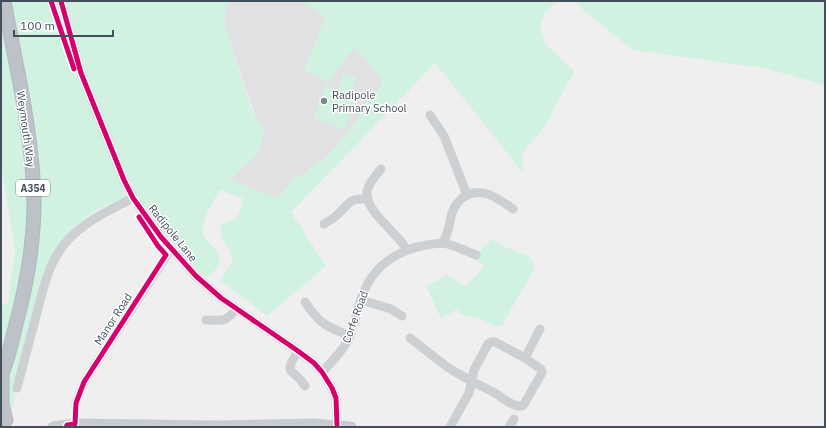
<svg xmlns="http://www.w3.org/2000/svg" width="826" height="428" font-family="'IBM Plex Sans',sans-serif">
	<rect width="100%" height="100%" fill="#f0efef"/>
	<path fill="#e1e0e2" d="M234 1H354L410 89 291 212 215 181 254 113 224 24 227 2Z"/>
	<path fill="#d1f2e1" d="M1 1H234L227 2 224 24 253 114 254 113 265 132 257 155 231 179 237 183 278 198 298 174 302 176 316 162 324 160 333 150 359 117 363 105 381 86V77L354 48 328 82 304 71 325 17 302 1H557L545 12 540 25 545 43 574 71 547 123 521 155 524 174 435 63 291 212 326 266 267 316 220 280 233 262 229 249 222 240 220 225C236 219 241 216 243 199L221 190C214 197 198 228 204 237 209 245 216 246 220 257L218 268 208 276 203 275 198 271 147 213 135 197 130 182 133 198 102 207 86 217 71 231 50 258 42 281 16 388 13 407 11 408 8 407C6 385 11 364 15 343L1 358V306L8 303 15 250 1 165Z
		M577 1H825V85L763 68 633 50 582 9Z
		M344 73 356 77 350 94 357 97 344 130 313 118 326 86 337 91Z
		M493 238 498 244 530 257 535 268 502 325 496 327 479 318 460 314 458 309 441 318 426 286 447 275 465 286 485 266 473 259 479 251Z"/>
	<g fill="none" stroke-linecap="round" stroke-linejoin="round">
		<g stroke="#b3b7c0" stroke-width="15">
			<path id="highway" d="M2 374V404L6 420
				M1 376C8 360 12 341 16 324 27 284 34 243 34 201 33 135 16 66 4 1"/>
		</g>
		<path stroke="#cdd0d3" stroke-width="9" d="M61 1 81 73 124 180 133 198 161 237 196 276 221 298 298 351 314 363 322 372 332 388 336 398 337 425
			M430 115 444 136 467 195
			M381 169C376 175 369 183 367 191 364 211 398 233 407 250
			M324 224 335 217 350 202 354 200 368 198
			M442 243C449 235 449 223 452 213 454 207 459 200 465 196 482 186 499 199 513 209
			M361 300 391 309 402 316
			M305 302C320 324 325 326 350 336
			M206 320C223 320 225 323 236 309
			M410 338C423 348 436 359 449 368 464 378 480 385 495 393 503 398 512 407 522 406L524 404 542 373 541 369 525 358 495 342H491L488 344 474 370 469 393 450 427
			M298 351C282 376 293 367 305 386
			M525 358 540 329
			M322 372C333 361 344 349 350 336 356 321 358 304 365 289 379 258 410 245 442 243 448 243 469 252 476 255
			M17 388C23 365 29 342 35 320 43 291 47 264 67 241 85 221 110 210 133 198
			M76 403 84 382 171 249
			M509 427 514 419"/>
		<path stroke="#c8cbd0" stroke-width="11" d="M53 427 75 424 218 426 313 424 351 427"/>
		<use href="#highway" stroke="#bdc1c8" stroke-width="13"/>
		<g stroke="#fff" stroke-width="8">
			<path id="cycleway" d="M51 1 74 69
				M61 1 81 73 124 180 133 198 161 237 196 276 221 298 298 351 314 363 322 372 332 388 336 398 337 425
				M66 427 67 425 75 424 76 403 84 382 166 255 158 246 139 217"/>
		</g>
		<use href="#cycleway" stroke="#d6006c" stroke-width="5"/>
	</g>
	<circle fill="#808791" stroke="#fff" stroke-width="1.5" cx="324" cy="101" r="4"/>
	<g text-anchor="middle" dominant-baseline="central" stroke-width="3" stroke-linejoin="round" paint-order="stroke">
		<rect fill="#fff" stroke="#7c848e" stroke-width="1" x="16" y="180" width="34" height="16" rx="3"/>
		<g font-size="10" font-weight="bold" fill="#444f5e">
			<text x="33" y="188">A354</text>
		</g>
		<g font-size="11" fill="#444f5e" stroke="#fff" text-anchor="start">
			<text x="332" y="95">Radipole<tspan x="332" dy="13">Primary School</tspan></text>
		</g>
		<g font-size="11" fill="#444f5e" stroke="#fff">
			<text transform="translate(26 129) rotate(82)">Weymouth Way</text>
			<text transform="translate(173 233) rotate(51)">Radipole Lane</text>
			<text transform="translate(355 317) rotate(-70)">Corfe Road</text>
			<text transform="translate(113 319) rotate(-57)">Manor Road</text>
		</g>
	</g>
	<rect width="826" height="428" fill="none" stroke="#444f5e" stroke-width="4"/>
	<path d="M14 30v6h99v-6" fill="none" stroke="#444f5e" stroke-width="2"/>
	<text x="20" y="30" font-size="12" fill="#444f5e" stroke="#ffffff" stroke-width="3" paint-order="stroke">100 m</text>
</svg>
